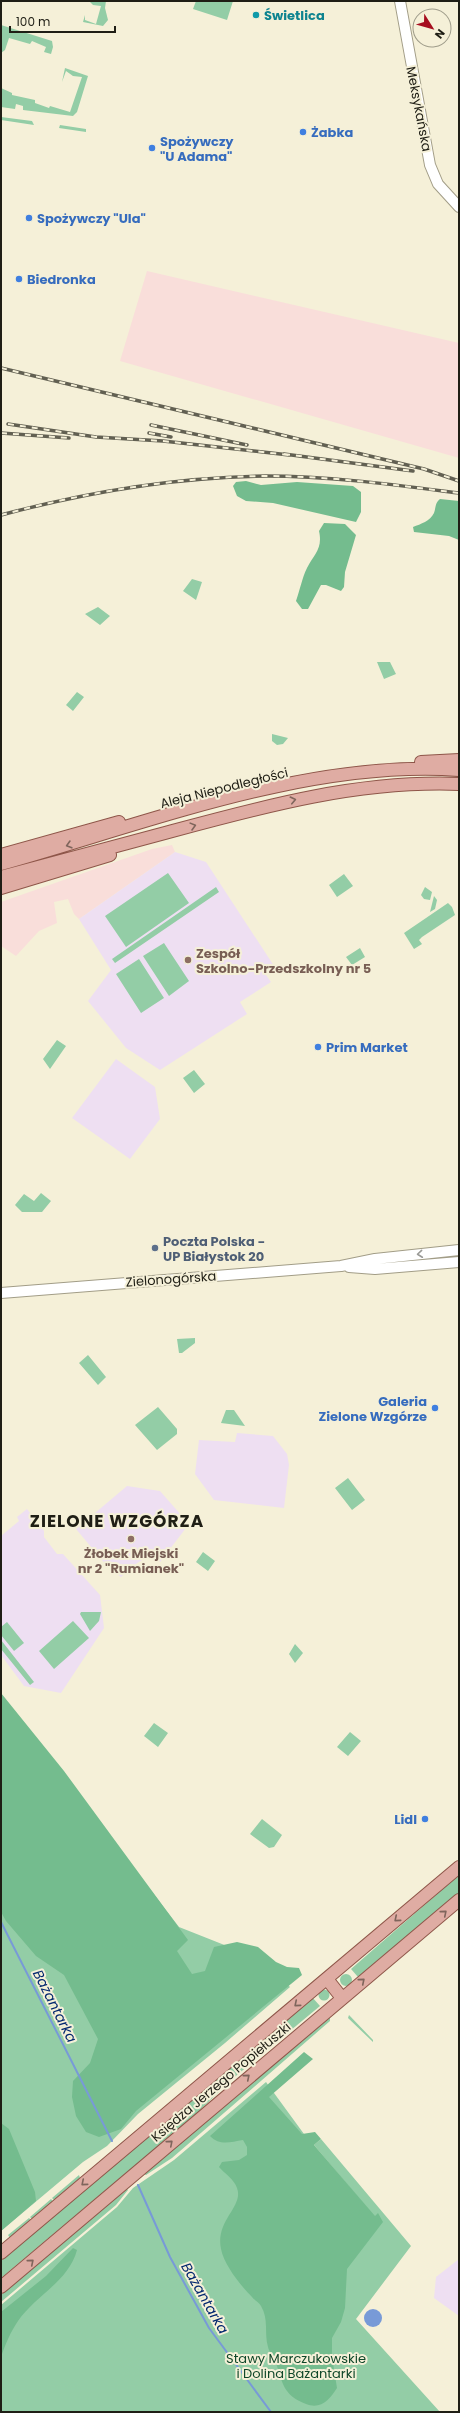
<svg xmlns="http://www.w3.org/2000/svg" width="460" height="2413" font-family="Poppins,sans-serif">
	<rect width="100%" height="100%" fill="#f5f0d8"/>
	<path fill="#f9deda" d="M147 271 459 343V458L120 361Z
		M172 845 175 852 79 919 74 914 68 899 54 902 57 923 39 931 16 956 1 946V902L152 849Z"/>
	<path fill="#eedff2" d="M175 852 206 862 276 969 266 975 271 982 240 1002 247 1014 160 1070 126 1048 88 1001 111 970 79 919Z
		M116 1059 155 1087 160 1119 130 1159 72 1118Z
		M237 1433 273 1436 287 1454 289 1465 284 1508 214 1500 195 1474 199 1440 235 1442Z
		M127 1486 160 1491 189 1524 160 1562 150 1555 131 1567 121 1577 107 1566 76 1529Z
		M27 1509 44 1531V1537L57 1554H63L100 1595 104 1628 61 1693 24 1686 1 1655V1536L19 1521 17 1517Z
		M459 2259V2316L434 2298 436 2277Z"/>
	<path fill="#93cda6" d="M89 1H106L105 8 108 20 103 26 83 22 85 15V20L96 24 101 6 93 5Z
		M196 1H233L227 20 193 9Z
		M1 25 52 41 53 47 51 54 44 52 46 47 32 41 30 44 9 38 5 50 1 53Z
		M65 68 88 76 77 112 73 116 23 110V106L16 104 15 109 1 107V88L12 93V95L35 100V103L49 108 50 106 70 112 82 77 73 76 66 71 62 82Z
		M1 117 32 121 34 125 1 120Z
		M60 125 86 129V132L59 128Z
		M192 579 202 582 196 600 183 591Z
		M98 607 110 616 100 625 85 614Z
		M377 662H390L396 674 384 679Z
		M77 692 84 697 73 711 66 705Z
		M272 734 288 738 283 744 277 745 272 741Z
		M168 873 189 903 126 947 105 916Z
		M344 874 353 886 337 897 329 885Z
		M216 887 219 892 115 963 112 959Z
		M425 887 432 892 430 900 424 899 421 895Z
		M434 896 437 900 435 909 430 912Z
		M448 903 452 907 455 915 422 937 419 940 422 944 414 949 404 933Z
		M164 943 189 981 169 996 143 956Z
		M360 948 365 957 352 965 346 957Z
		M139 959 164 998 141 1013 116 974Z
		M57 1040 66 1046 50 1069 43 1059Z
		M194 1070 205 1084 194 1093 183 1078Z
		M41 1193 51 1201 42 1212H22L15 1205 24 1194 34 1201Z
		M195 1338V1343L182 1353H179L177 1339Z
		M88 1355 106 1377 98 1385 79 1363Z
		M158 1407 177 1429V1434L157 1450 135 1425Z
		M226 1410H234L245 1426 221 1423Z
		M348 1478 365 1500 352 1510 335 1488Z
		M203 1552 215 1561 208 1571 196 1562Z
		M81 1612H101L99 1621 90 1631 80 1614Z
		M73 1621 89 1638 54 1669 39 1651Z
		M7 1622 24 1643 14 1651 1 1635V1627Z
		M1 1640 34 1682 30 1685 1 1649Z
		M295 1644 303 1653 295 1663 289 1654Z
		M1 1695 179 1927 265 1961 290 1987 225 2043 138 2114 107 2146 83 2162 1 2231Z
		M154 1723 168 1733 158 1747 144 1736Z
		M350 1732 361 1741 348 1756 337 1747Z
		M262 1819 282 1835 274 1847 269 1848 250 1834Z
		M459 1875V1893L358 1977 351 1969Z
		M340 1980a6 6 0 1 1 12 0a6 6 0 1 1-12 0Z
		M318.5 1995a5.5 5.5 0 1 1 11 0a5.5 5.5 0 1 1-11 0Z
		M312 1997 320 2006 231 2080 196 2114 1 2278V2261Z
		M349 2015 373 2040V2042L348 2018Z
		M330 2017V2021L172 2158 146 2175 144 2174Z
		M266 2082 312 2145 374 2216 314 2145 321 2139 411 2246 356 2319 440 2412H1V2305L117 2207 133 2188 174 2160Z
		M79 2175 80 2178 54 2200 52 2198Z
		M127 2189 128 2190 116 2205 1 2302V2295Z
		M51 2199 53 2201 32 2219 30 2217Z
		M29 2218 31 2220 10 2238 8 2235Z"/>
	<path fill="#74bc8e" d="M246 481 261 485 297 482 353 486 361 492V512L356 522 273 503 246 501 237 496 233 486 236 482Z
		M440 499 459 501V540L449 536 414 532 413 527C421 524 430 521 434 513 436 507 435 503 440 499Z
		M324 523 345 524 356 535 345 572 344 587 341 591 326 585H321L308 609H302L296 601C300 590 302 578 307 568 314 554 323 549 319 531Z
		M1 1693 64 1771 188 1940 177 1951 192 1974 205 1971 214 1947 237 1942 258 1947 276 1962 287 1967 299 1968 302 1975 136 2111 121 2129 99 2137 86 2132 76 2116 72 2097 73 2081 90 2063 98 2039 64 1975 36 1956 6 1921 1 1912Z
		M304 2052 313 2059 269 2097 302 2134 315 2132 321 2139 314 2145 375 2216 378 2213 383 2222 347 2269 345 2308 341 2322 332 2338V2357L337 2388C330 2399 321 2410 306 2404 283 2395 283 2384 276 2363 274 2357 269 2352 268 2347 264 2333 269 2319 261 2306 259 2302 254 2300 252 2297 241 2286 224 2265 221 2249 215 2220 244 2207 237 2188 234 2179 225 2174 219 2167L222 2162 239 2160 247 2155V2147L243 2140C230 2142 220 2146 210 2136Z
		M1 2123 9 2129 35 2192 36 2201 1 2231Z
		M73 2248 77 2250C69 2281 36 2295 18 2321 11 2331 5 2345 1 2357V2312L46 2276Z"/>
	<path fill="#789ad7" d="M364 2318a9 9 0 1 1 18 0a9 9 0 1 1-18 0Z"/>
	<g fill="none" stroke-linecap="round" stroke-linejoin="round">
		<path stroke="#789ad7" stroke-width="2" d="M1 1922 112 2141
			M138 2185 170 2257 209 2328 271 2412"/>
		<g stroke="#a29d87" stroke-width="12">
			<path id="minor" d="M400 1 430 165 438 184 459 207
				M349 1267 375 1269 459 1262
				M1 1293 341 1266 375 1259 459 1250"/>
		</g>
		<g stroke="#8e5649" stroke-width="14">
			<path id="major" d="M421 762 459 760
				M1 855 119 822
				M1 864C145 824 308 759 459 770
				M1 877C55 862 110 848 165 833 261 807 358 780 459 784
				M1 888 110 855
				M327 1979 342 1998
				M1 2253 459 1867
				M1 2287 459 1900"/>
		</g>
		<use href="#minor" stroke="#fff" stroke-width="10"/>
		<use href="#major" stroke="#dfaca3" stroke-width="12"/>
		<g stroke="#626052" stroke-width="3.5">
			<path id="rail" d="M1 368 424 469 459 481
				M8 424 96 437 163 441 289 455
				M151 425 247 445
				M1 433 69 438
				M149 433 171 437
				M284 454 413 471
				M1 515C87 492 177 477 266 476 330 476 396 485 459 493"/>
		</g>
		<use href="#rail" stroke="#f5f0d8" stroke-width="2" stroke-dasharray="6" stroke-linecap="butt"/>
	</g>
	<defs><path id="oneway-chevron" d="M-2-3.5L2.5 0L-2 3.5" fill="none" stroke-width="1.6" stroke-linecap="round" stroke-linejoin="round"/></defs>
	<g stroke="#7f655c">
		<use href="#oneway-chevron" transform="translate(293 800) rotate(-13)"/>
		<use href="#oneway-chevron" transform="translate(193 826) rotate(-15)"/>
		<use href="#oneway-chevron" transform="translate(69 845) rotate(164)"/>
		<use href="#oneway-chevron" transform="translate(444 1913) rotate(-40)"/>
		<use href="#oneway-chevron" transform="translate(397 1919) rotate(140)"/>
		<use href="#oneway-chevron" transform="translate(362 1981) rotate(-40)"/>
		<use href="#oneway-chevron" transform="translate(297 2004) rotate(140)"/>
		<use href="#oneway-chevron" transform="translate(247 2077) rotate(-40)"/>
		<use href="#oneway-chevron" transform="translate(170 2143) rotate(-41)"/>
		<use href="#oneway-chevron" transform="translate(84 2183) rotate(140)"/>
		<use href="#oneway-chevron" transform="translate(31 2262) rotate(-40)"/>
	</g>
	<use stroke="#9a9a96" href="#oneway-chevron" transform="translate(420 1254) rotate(174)"/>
	<circle fill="#0f9aa8" stroke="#f5f0d8" stroke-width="1.5" cx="256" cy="15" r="4"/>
	<g fill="#3f7fe0" stroke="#f5f0d8" stroke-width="1.5">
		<circle cx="303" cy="132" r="4"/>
		<circle cx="152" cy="148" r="4"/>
		<circle cx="29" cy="218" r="4"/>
		<circle cx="19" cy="279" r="4"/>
		<circle cx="318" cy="1047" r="4"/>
		<circle cx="435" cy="1408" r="4"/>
		<circle cx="425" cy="1819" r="4"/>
	</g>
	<g fill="#8d6e63" stroke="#f5f0d8" stroke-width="1.5">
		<circle cx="188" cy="960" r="4"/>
		<circle cx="131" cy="1539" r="4"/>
	</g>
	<circle fill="#5c6f8a" stroke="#f5f0d8" stroke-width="1.5" cx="155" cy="1248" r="4"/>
	<g text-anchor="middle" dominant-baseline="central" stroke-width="4" stroke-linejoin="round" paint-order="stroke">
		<g font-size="13" font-weight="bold" fill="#0d838f" stroke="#f5f0d8" text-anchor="start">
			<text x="264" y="15">Świetlica</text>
		</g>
		<g font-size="13" fill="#1f1e15" stroke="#f5f0d8">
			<text transform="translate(419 109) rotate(79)">Meksykańska</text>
			<text transform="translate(224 788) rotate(-14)">Aleja Niepodległości</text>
			<text transform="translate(171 1279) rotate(-4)">Zielonogórska</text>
			<text transform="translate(221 2082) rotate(-40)">Księdza Jerzego Popiełuszki</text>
		</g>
		<g font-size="13" font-weight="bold" fill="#366cbe" stroke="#f5f0d8" text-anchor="start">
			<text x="311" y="132">Żabka</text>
			<text x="160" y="141">Spożywczy<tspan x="160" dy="15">"U Adama"</tspan></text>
			<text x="37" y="218">Spożywczy "Ula"</text>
			<text x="27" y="279">Biedronka</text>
			<text x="326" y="1047">Prim Market</text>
			<text x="427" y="1401" text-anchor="end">Galeria<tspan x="427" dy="15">Zielone Wzgórze</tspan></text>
			<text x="417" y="1819" text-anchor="end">Lidl</text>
		</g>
		<g font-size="13" font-weight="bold" fill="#785e54" stroke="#f5f0d8" text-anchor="start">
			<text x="196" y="953">Zespół<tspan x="196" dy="15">Szkolno-Przedszkolny nr 5</tspan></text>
			<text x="131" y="1553" text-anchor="middle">Żłobek Miejski<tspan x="131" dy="15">nr 2 "Rumianek"</tspan></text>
		</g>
		<g font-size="13" font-weight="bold" fill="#4e5e75" stroke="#f5f0d8" text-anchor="start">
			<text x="163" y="1241">Poczta Polska -<tspan x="163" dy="15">UP Białystok 20</tspan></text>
		</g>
		<g font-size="13" fill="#0f4729" stroke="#f5f0d8">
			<text x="296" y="2358">Stawy Marczukowskie<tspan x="296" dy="15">i Dolina Bażantarki</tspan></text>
		</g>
		<g font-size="14" font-style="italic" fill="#03286f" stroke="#f5f0d8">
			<text transform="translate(55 2006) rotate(63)">Bażantarka</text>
			<text transform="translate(205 2298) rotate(60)">Bażantarka</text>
		</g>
		<g font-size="17" font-weight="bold" letter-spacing="1" fill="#1f1e15" stroke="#f5f0d8">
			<text x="117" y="1521">ZIELONE WZGÓRZA</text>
		</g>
	</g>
	<rect width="460" height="2413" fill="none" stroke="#1f1e15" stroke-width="4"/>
	<g transform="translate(432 28) rotate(127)"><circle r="19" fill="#f5f0d8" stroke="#9f9c8a"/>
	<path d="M0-3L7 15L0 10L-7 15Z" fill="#a60e1f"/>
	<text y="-6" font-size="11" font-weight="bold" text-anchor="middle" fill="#1f1e15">N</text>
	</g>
	<path d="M10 26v6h105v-6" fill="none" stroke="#1f1e15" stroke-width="2"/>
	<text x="16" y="26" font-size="12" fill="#1f1e15" stroke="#f5f0d8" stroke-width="3" paint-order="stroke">100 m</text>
</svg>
